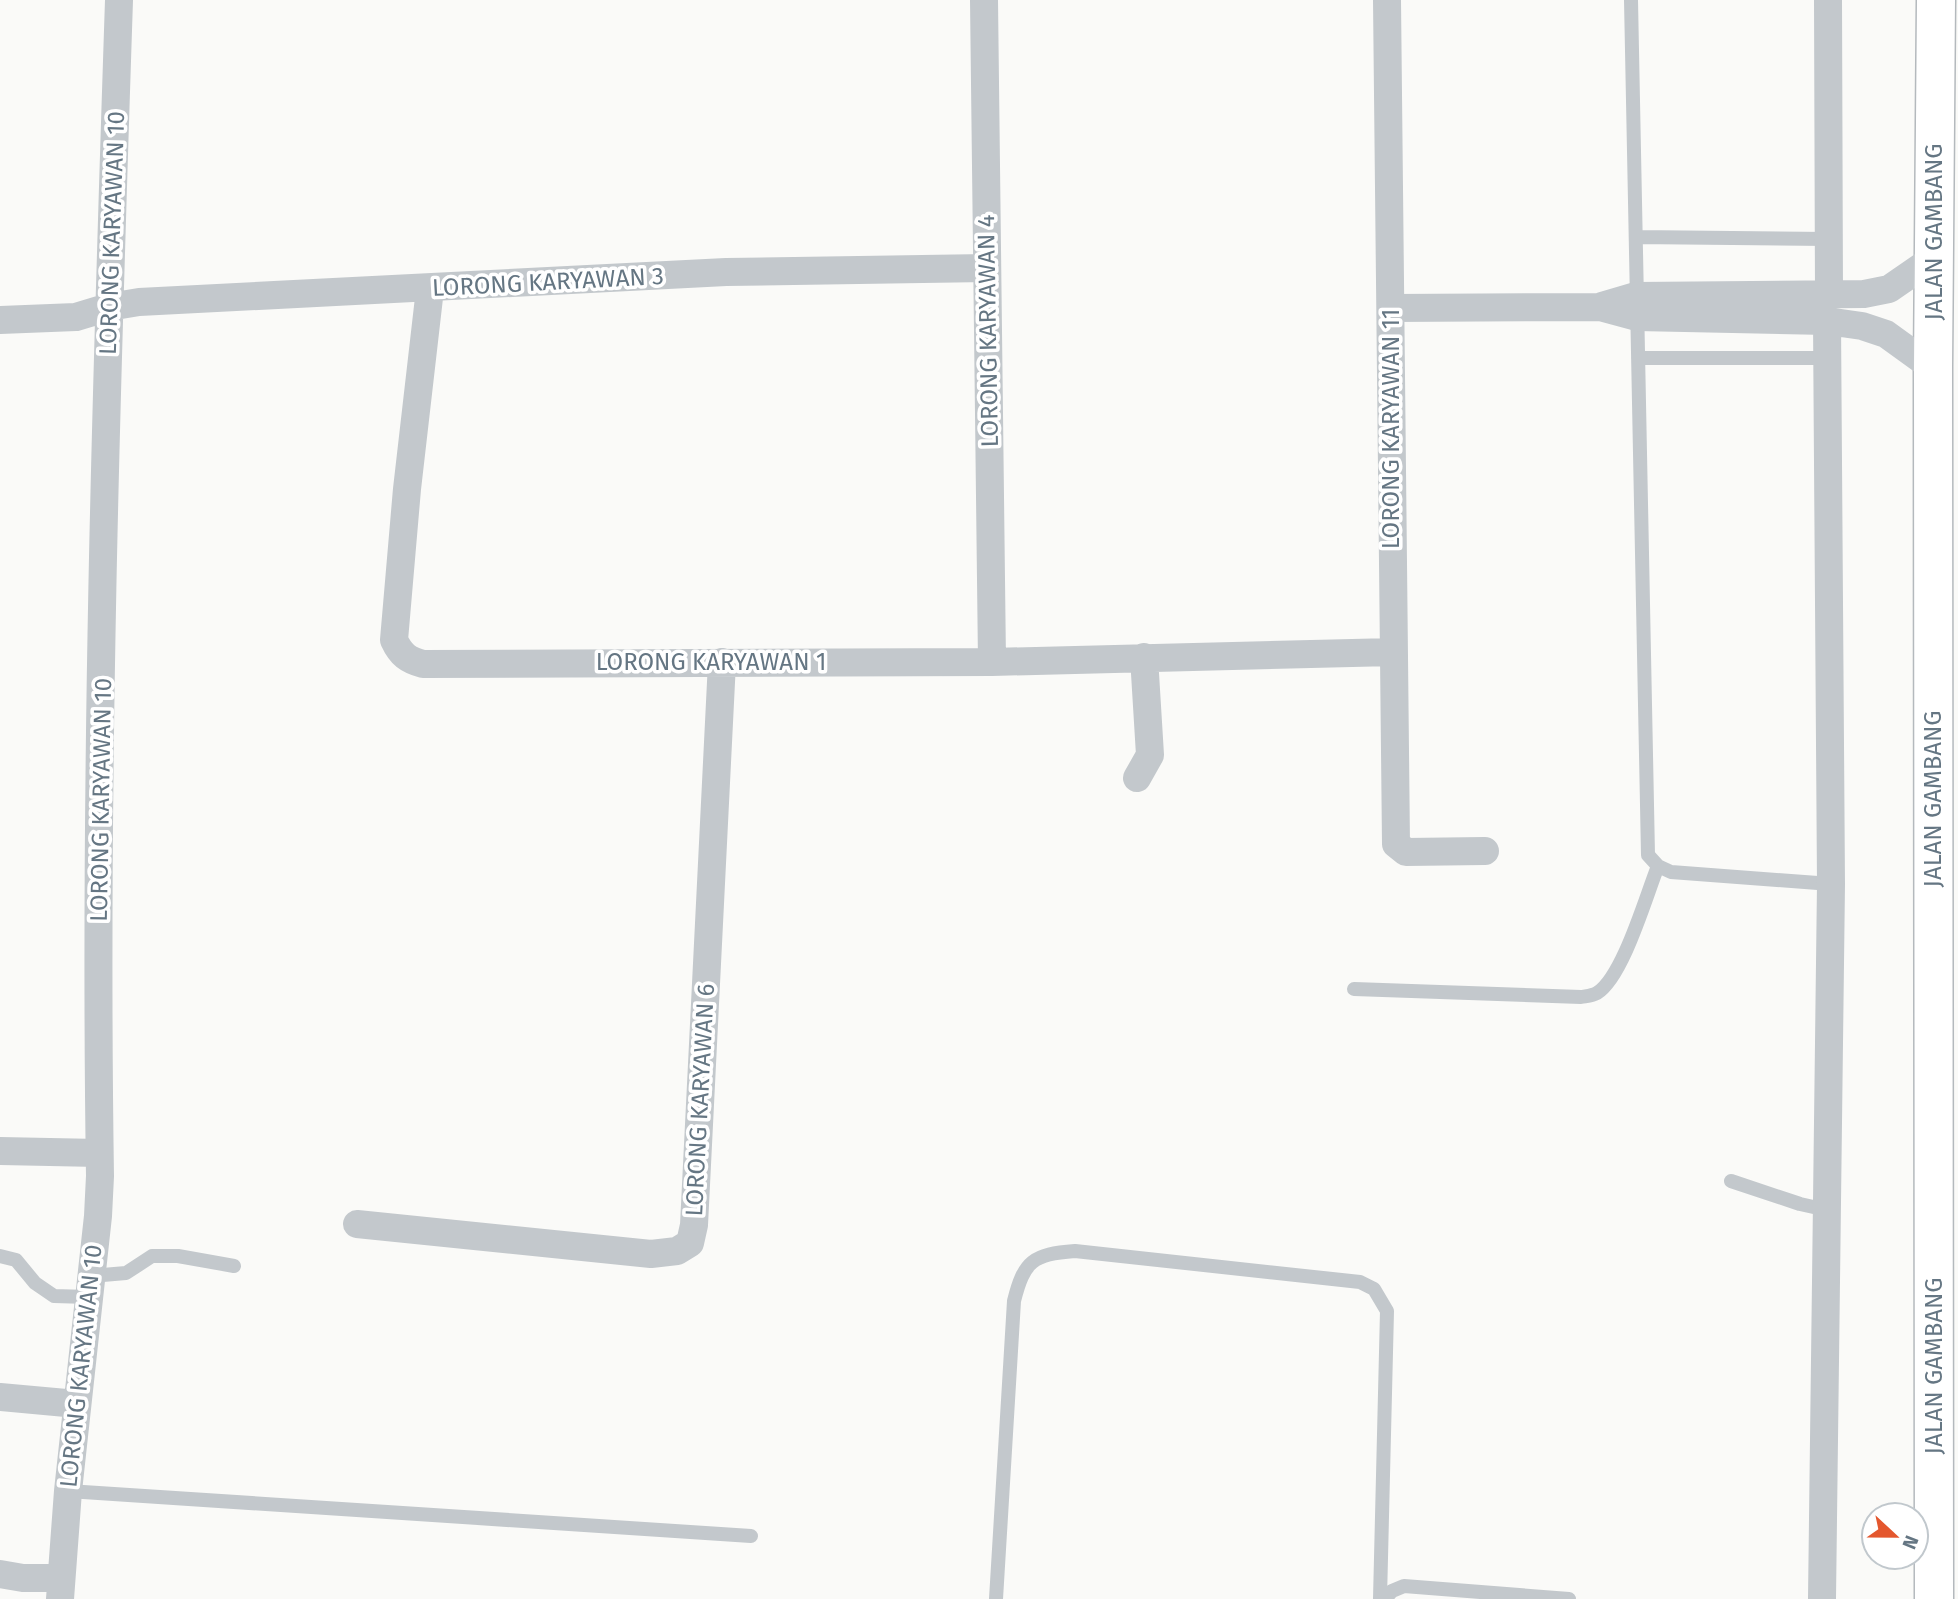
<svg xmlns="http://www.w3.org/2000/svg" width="1958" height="1599" font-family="'Fira Sans',sans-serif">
	<rect width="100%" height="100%" fill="#fafaf8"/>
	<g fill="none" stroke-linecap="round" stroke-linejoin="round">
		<g stroke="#b4b9bd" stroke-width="41">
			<path id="trunk" d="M1934 1599 1933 368 1936 0"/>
		</g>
		<path stroke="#c3c8cc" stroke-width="14" d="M1631 0 1648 855 1658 866 1671 872 1831 884
			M1636 237 1828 239
			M1638 358H1827
			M1354 989 1581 997C1586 996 1592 996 1597 993 1623 977 1646 896 1658 866
			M1731 1181 1800 1204 1827 1210
			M0 1256 16 1260 35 1283 54 1296 88 1297
			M91 1276 126 1273 152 1256H178L234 1266
			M68 1491 751 1536
			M996 1599 1014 1301C1024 1261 1033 1254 1075 1251L1360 1282 1374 1289 1387 1311 1380 1599
			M1385 1599 1392 1591 1404 1586 1569 1599"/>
		<path stroke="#c3c8cc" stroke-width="28" d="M984 0 992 662
			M1387 0 1396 844 1406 852 1485 851
			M1828 0 1829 294
			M430 289 407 489 394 640C401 655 408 660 423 664L992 662 1393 652
			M1602 306 1636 296 1864 294 1889 289 1934 258
			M1391 308 1600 307 1637 317 1827 321 1862 326 1886 334 1933 368
			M0 320 76 317 109 307 139 302 726 272 987 268
			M1137 778 1150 755 1144 657
			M0 1151 99 1153
			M357 1224 651 1254 677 1251 690 1243 694 1225 722 662
			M0 1397 77 1404
			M0 1574 23 1578H61
			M60 1599 68 1491 98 1216 100 1176C94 784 106 392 119 0
			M1822 1599 1831 884 1827 321"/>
		<use href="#trunk" stroke="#fff" stroke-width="38"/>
	</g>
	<g text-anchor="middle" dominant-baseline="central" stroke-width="7" stroke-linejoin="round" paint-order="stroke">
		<g font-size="24" fill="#657683" stroke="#fff">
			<text transform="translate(1934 232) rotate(-90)">JALAN GAMBANG</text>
			<text transform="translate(112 233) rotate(-88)">LORONG KARYAWAN 10</text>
			<text transform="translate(548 282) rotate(-3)">LORONG KARYAWAN 3</text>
			<text transform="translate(988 331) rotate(-91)">LORONG KARYAWAN 4</text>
			<text transform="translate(1391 429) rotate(-90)">LORONG KARYAWAN 11</text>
			<text x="711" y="662">LORONG KARYAWAN 1</text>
			<text transform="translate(1933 799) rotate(-90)">JALAN GAMBANG</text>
			<text transform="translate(101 800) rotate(-89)">LORONG KARYAWAN 10</text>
			<text transform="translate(700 1100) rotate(-87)">LORONG KARYAWAN 6</text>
			<text transform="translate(81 1366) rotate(-84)">LORONG KARYAWAN 10</text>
			<text transform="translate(1934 1366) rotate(-90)">JALAN GAMBANG</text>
		</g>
	</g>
	<g transform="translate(1895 1536) rotate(112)"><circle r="33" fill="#ffffff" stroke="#c1c8cd" stroke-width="2"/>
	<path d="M0-5L12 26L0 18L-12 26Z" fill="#e4572e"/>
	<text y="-10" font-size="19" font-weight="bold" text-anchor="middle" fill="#657683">N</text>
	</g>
</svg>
